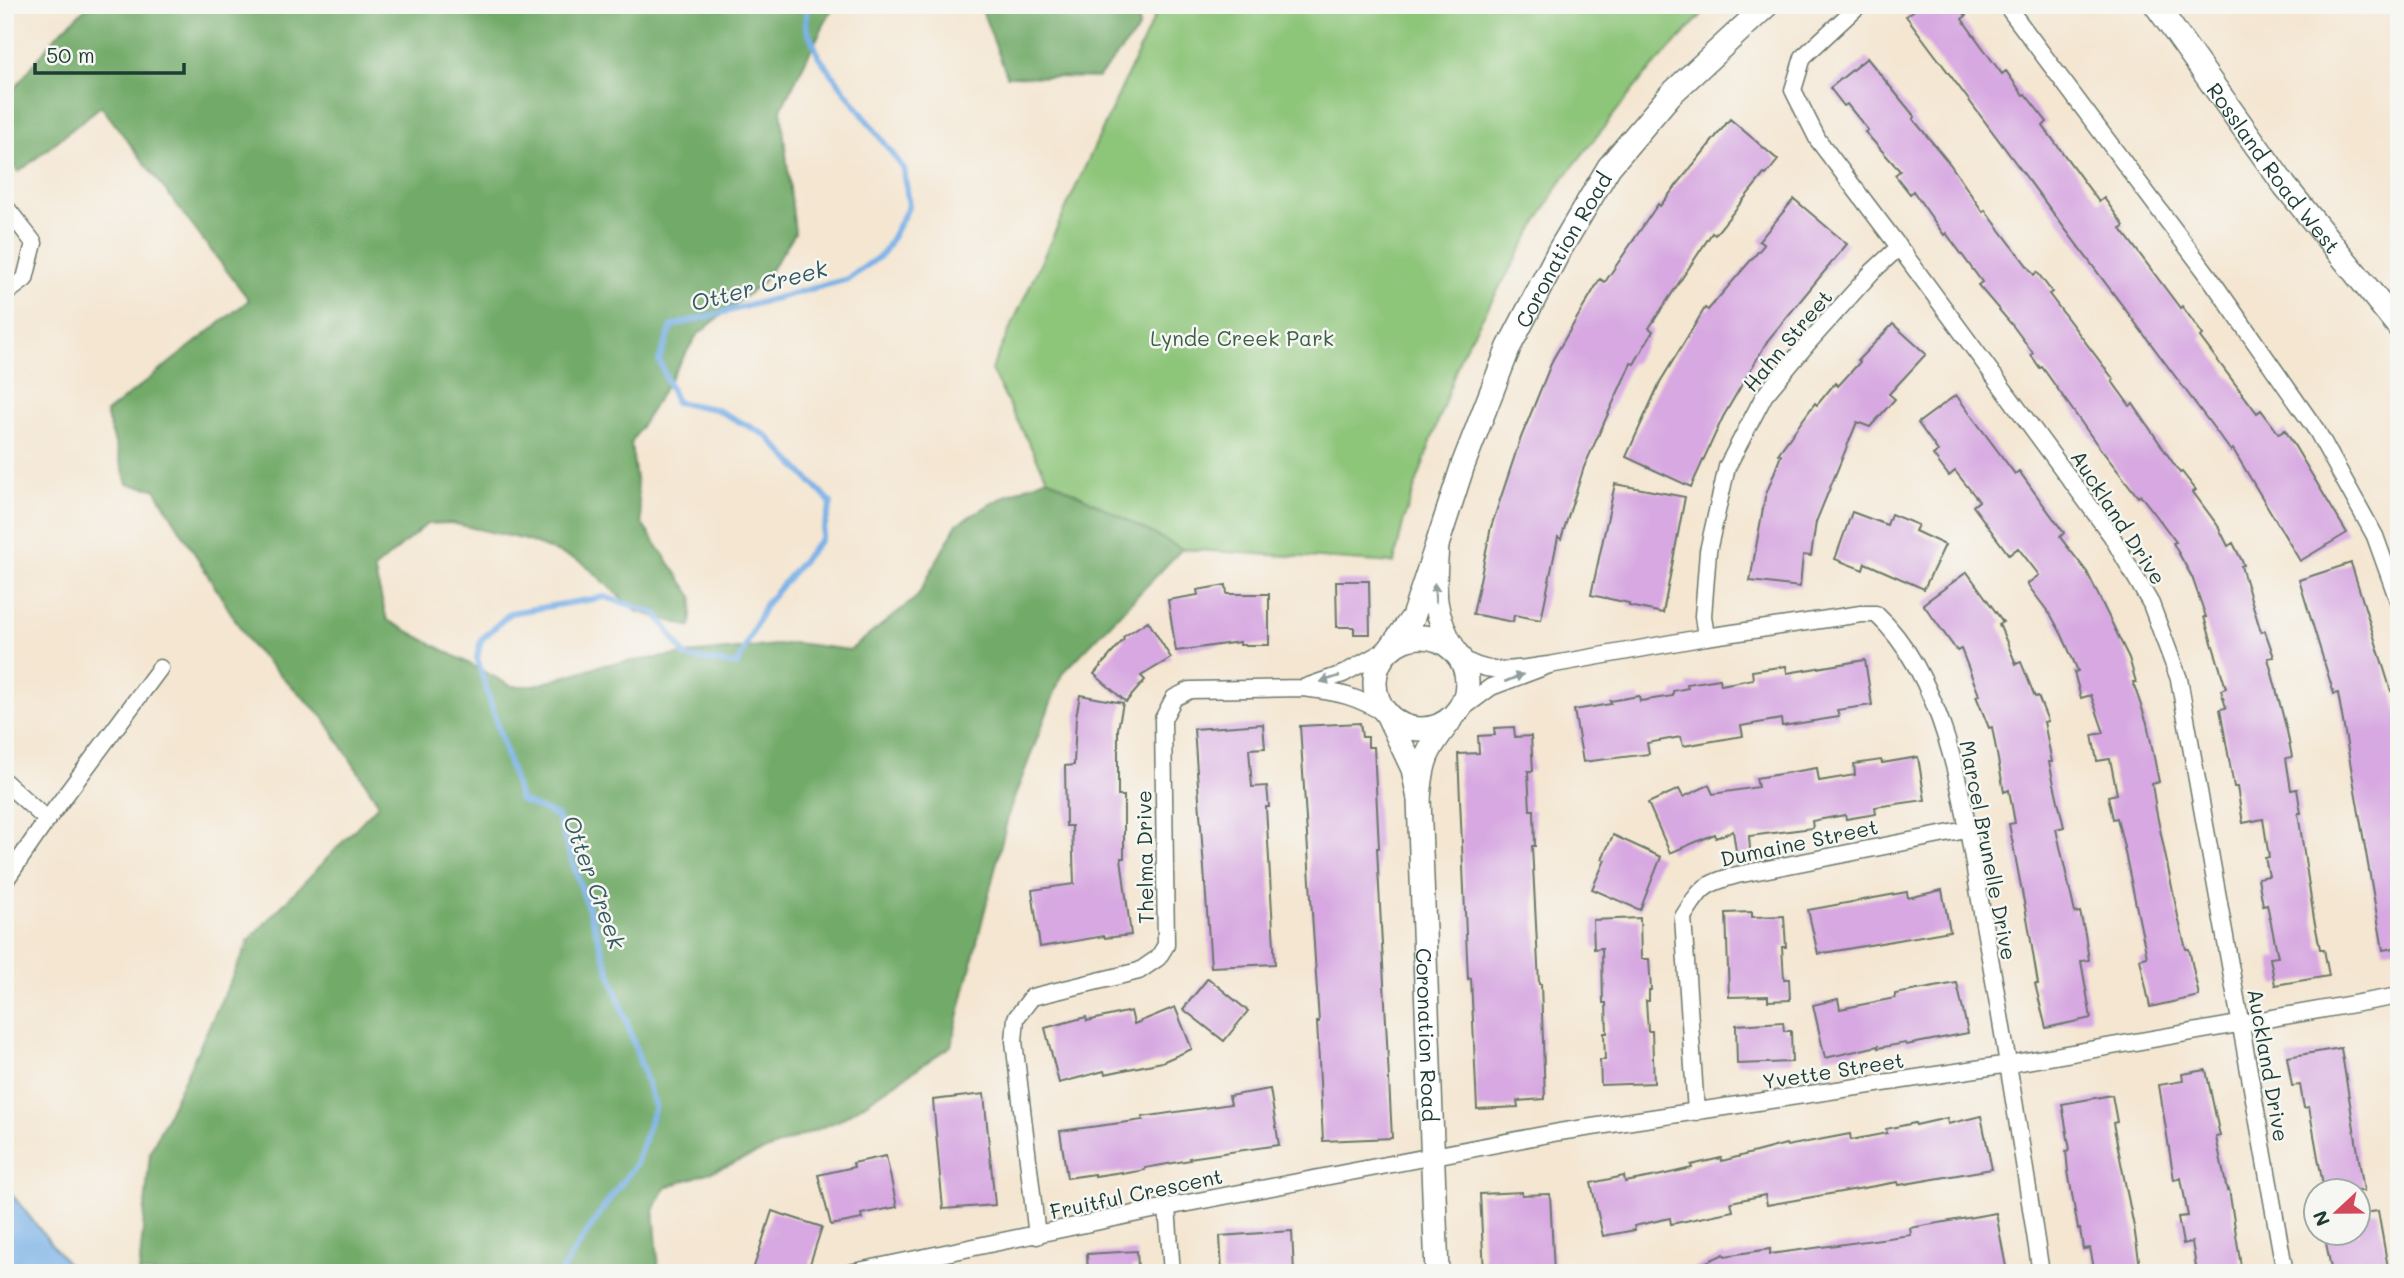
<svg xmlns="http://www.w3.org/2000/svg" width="2404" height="1278" font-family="Mali,sans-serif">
	<rect width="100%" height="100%" fill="#f6f6f2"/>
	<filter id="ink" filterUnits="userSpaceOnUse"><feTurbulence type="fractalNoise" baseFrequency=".0143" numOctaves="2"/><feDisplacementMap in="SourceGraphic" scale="14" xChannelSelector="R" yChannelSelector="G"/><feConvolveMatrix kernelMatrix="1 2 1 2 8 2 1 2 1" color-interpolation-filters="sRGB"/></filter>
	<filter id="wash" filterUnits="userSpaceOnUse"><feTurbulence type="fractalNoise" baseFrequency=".00686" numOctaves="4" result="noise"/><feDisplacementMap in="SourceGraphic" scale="28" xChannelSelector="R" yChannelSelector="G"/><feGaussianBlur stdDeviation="1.57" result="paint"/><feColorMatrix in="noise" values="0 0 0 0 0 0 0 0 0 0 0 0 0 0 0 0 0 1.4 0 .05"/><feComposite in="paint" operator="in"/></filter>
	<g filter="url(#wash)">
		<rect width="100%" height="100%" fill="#f4e6d1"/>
		<path fill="#8dc579" stroke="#568156" stroke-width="2" d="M1160 5H1711L1642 79 1560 183 1510 269 1461 355 1404 519 1394 563 1182 549 1047 478 991 370Z"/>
		<path fill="#72aa69" stroke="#48744e" stroke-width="2" d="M89 5H834L781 109 795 233 763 282 697 335 631 443 642 524 693 597 691 627 636 611 582 562 526 540 451 523 427 524 374 569 387 620 511 686H534L602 665 686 654 796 643 850 650 917 597 957 524 1001 498 1047 478 1182 549 1062 674 1010 809 951 1046 840 1120 722 1168 666 1187 654 1209 659 1273H139L150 1152 250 939 379 804 323 717 252 647 155 489 127 484 106 413 249 300 101 106 19 172 5 158V101L55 37Z
			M980 5H1138L1139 29 1098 78 1007 76Z"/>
		<path fill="#78b0e7" stroke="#4c768e" stroke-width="2" d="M5 1186 75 1273H5Z"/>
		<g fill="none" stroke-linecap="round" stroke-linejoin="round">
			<path stroke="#78b0e7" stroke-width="6" d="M560 1273 611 1197 636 1164 655 1106 557 816 520 800 477 658 481 640 510 613 605 597 657 614 686 657 737 665 765 605 821 539 831 503 766 435 715 409 676 402 659 360 672 326 848 279 883 254 909 206 904 169 819 57 806 26V5"/>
		</g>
		<g id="blocks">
			<path fill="#d7a8e1" d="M1921 5H1958L1966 16 1962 19 1996 66 2002 74 2006 71 2023 95 2025 94 2047 122 2043 126 2099 202 2104 198 2124 226 2121 229 2180 308 2182 306 2203 335 2200 337 2257 413 2261 410 2279 434 2285 430 2347 533 2300 561 2233 449 2231 451 2219 435 1906 16Z
				M1867 58 1915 117 1913 119 1950 164 1983 212 1985 210 2034 275 2037 272 2052 292 2049 294 2114 380 2112 381 2130 406 2133 404 2180 473 2182 472 2196 490 2193 492 2218 526 2228 546 2233 543 2244 565 2241 566 2261 632 2265 631 2274 657 2268 658 2287 731 2292 757 2286 758 2291 790 2297 789 2301 813H2298L2314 919 2320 949H2324L2329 976 2275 985 2270 958 2278 957 2267 904 2263 905 2258 878 2269 876 2265 858 2269 857 2263 819 2243 823 2237 787H2234L2220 709 2226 708 2221 690 2226 688 2204 617H2206L2192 577 2173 543 2176 542 2152 510 2140 495 2138 497 2096 443 2042 367 2040 368 2031 355 2033 353 2013 326 1978 285 1982 282 1946 233 1944 235 1913 191 1910 194 1895 175 1900 171 1865 132 1868 130 1847 104 1844 106 1830 88Z
				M1730 119 1778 160 1766 175 1764 174 1715 235 1712 233 1649 328 1653 331 1634 364 1631 363 1584 467 1561 539 1558 537 1541 620 1514 615 1513 622 1473 614 1491 527 1520 440 1553 359 1600 279 1605 282 1658 204 1660 206Z
				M1794 199 1847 244 1768 340 1723 417 1691 487 1626 457 1660 382 1705 308 1708 310 1764 245 1759 241Z
				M1893 324 1926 354 1889 394 1895 399 1870 427 1857 422 1816 522 1811 556 1803 555 1800 587 1750 581 1765 497 1781 455 1778 454 1815 403 1817 405 1835 383 1838 386 1860 362 1858 360Z
				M1956 395 2015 474 2019 471 2064 533 2060 537 2087 572 2129 658 2136 682H2133L2147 723 2159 782 2152 784 2156 810 2179 921 2186 949H2189L2199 996 2150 1007 2140 959 2147 957 2123 843 2117 818 2113 819 2108 796 2117 794 2110 759 2097 761 2092 735 2104 733 2091 695 2081 698 2074 672 2078 671 2062 635 2052 617 2027 584 2039 575 2018 548 2009 555 1973 506 1979 501 1955 471 1949 476 1933 455 1938 451 1918 423Z
				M1615 484 1685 497 1663 613 1629 606V603L1591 595Z
				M1852 512 1887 525 1891 514 1918 525 1915 531 1945 545 1924 589 1865 563 1863 570 1835 559Z
				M2351 563 2391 691H2393L2399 724V947L2383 950 2338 693 2334 694 2299 580Z
				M1967 572 2003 622 1999 624 2016 664 2021 662 2035 697 2038 696 2048 721 2044 722 2052 762H2049L2064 827 2056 829 2075 913 2080 912 2085 934 2089 960 2081 961 2091 1018 2046 1028 2035 984H2038L2028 923 2009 824 2015 823 2009 790 2004 792 1992 727 1989 728 1976 696 1979 695 1961 649 1957 651 1923 604Z
				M1336 581H1369L1370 634H1354V627H1337Z
				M1226 585 1227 594H1269V645H1240V642L1176 651 1168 600 1198 595 1197 590Z
				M1148 621 1171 658 1141 676 1145 680 1126 702 1094 674 1124 639 1123 637Z
				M1865 660 1872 705 1837 710 1839 717 1782 726 1781 719 1741 726 1743 736 1683 746 1681 737 1647 743 1649 754 1583 762 1574 710 1611 704 1610 701 1639 696 1640 701 1673 696V691L1688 688 1687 684 1720 679 1721 685 1753 679 1752 671 1786 666 1787 673Z
				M1080 695 1123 703 1118 729V796H1124V858H1121L1131 935 1105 938 1104 936 1040 947 1032 890 1074 884 1072 826H1066L1065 766 1074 765 1076 717Z
				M1360 723 1362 737H1368V747H1374L1379 848H1377L1392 1138 1323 1141 1317 1022H1319L1300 726Z
				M1263 724 1265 748 1249 749 1252 787 1267 786 1269 807H1266L1275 964 1211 967 1194 729Z
				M1514 727 1515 737 1531 736 1533 771H1528L1530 810H1534L1535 846H1532L1539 984H1541L1545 1099 1517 1101 1518 1107 1477 1109 1471 978 1468 979 1458 754 1479 753 1478 736 1495 735 1494 728Z
				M1918 757 1925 800 1875 807 1876 814 1846 819 1845 815 1812 821 1813 828 1749 836 1751 861 1738 864 1733 831 1716 838 1715 834 1670 853 1648 803 1679 789 1683 797 1709 785 1713 794 1758 787 1756 778 1817 768 1819 781 1855 775 1854 764 1881 760 1882 763Z
				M1613 835 1661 857 1640 910 1592 889 1605 860 1602 859Z
				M1942 890 1950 931 1818 954 1808 910 1907 892 1908 898Z
				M1752 912V917L1784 916 1786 947H1782L1784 979H1789L1790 1000 1768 1001V996L1729 997 1726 913Z
				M1640 918 1641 959H1649L1651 990H1649V1001H1646L1648 1031H1652L1654 1083 1601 1085 1600 1060H1605L1604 1033H1607L1606 1003H1603L1602 948 1594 949 1593 920Z
				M1208 978 1248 1011 1224 1041 1183 1009Z
				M1957 983 1968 1033 1906 1045 1905 1043 1878 1048V1046L1825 1058 1813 1005 1838 999 1840 1009 1895 998V994Z
				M1175 1007 1192 1049 1162 1062 1105 1074 1104 1071 1059 1083 1045 1028 1086 1017 1087 1021 1131 1011 1134 1024Z
				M1783 1022 1784 1031H1791L1792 1062 1737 1064 1736 1025Z
				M2341 1048 2358 1153 2364 1191H2324L2309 1107 2304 1108 2300 1085 2292 1086 2287 1057Z
				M2206 1070 2220 1136 2216 1137 2227 1190 2229 1189 2242 1273H2197L2192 1242 2183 1244 2178 1217 2188 1216 2181 1178 2174 1180 2159 1085 2183 1081 2182 1074Z
				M1270 1089 1279 1145 1189 1158 1190 1160 1145 1168V1170L1122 1174V1172L1095 1176V1174L1067 1178 1060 1131 1128 1122 1143 1120 1142 1117 1231 1104 1229 1096Z
				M984 1094 995 1205 943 1209 933 1100Z
				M2112 1095 2117 1122 2113 1123 2134 1227 2141 1273H2095L2090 1248 2083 1249 2080 1229H2078L2068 1171 2066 1151 2070 1150 2062 1104Z
				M1981 1116 1992 1169 1899 1185 1898 1182 1767 1205 1765 1195 1731 1202 1733 1211 1671 1224 1670 1218 1634 1226 1635 1230 1603 1236 1591 1183 1624 1176 1625 1182 1657 1176 1692 1168 1691 1165 1721 1158 1722 1161 1786 1144 1787 1146 1850 1134 1851 1140 1887 1133 1886 1129 1915 1123 1916 1125 1947 1118 1948 1124Z
				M886 1156 897 1207 861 1214 862 1219 831 1225 818 1175 854 1167 853 1163Z
				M1522 1192V1195L1550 1194 1554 1273H1484L1480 1194Z
				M772 1211 822 1227 807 1273H752Z
				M2378 1211 2389 1273H2332L2324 1233H2358V1214Z
				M1996 1213 2006 1267 1975 1273H1682L1724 1254 1725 1256 1770 1249V1254L1911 1235 1910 1228Z
				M1292 1231 1294 1273H1222L1220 1236Z
				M1137 1251 1138 1267H1132V1273H1088L1087 1254Z"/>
		</g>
	</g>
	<g filter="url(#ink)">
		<use href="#blocks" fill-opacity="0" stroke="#6a786b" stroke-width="2"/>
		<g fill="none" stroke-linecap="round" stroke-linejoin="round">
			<g stroke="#6a786b" stroke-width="19">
				<path id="street" d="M1859 5 1803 57 1793 90 1818 140 1899 247 2111 535 2151 604 2179 679 2285 1273
					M2006 5 2208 275 2317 431 2375 536 2399 603
					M5 206 34 243 25 279 5 294
					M1706 637 1703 616 1708 551 1727 467 1764 396 1808 343 1872 272 1899 247
					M1549 665 1706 637 1861 614H1876C1956 688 1968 839 1987 941 2007 1052 2024 1162 2041 1273
					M1456 713 1491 687 1549 665C1515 669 1489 677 1458 656
					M1388 716C1359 696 1337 692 1303 688L1343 674 1391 647
					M5 782 47 820
					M5 881 47 820 160 668
					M1696 1112 1683 917C1701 888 1703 884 1737 875L1966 830
					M1167 1207 1172 1273
					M1037 1236 1014 1041 1016 1018 1032 997 1139 971 1158 958 1166 945 1163 719 1174 698 1190 690 1303 688
					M849 1273 1167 1207 1559 1132 2009 1064 2399 996"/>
			</g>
			<g stroke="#6a786b" stroke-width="26">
				<g id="secondary">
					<path id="s1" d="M2156 5 2285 186 2399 327"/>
					<path id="s2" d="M1437 545 1463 465 1509 347 1559 251 1609 167 1670 95 1767 5"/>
					<circle cx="1421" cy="683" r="46"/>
					<path d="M1392 646 1413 617 1437 545C1434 590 1431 611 1455 651"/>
					<path d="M1388 716 1413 769 1419 799C1422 761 1426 751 1449 722"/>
					<path id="s3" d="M1419 799 1437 1273"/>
				</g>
			</g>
			<use href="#street" stroke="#fff" stroke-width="16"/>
			<use href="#secondary" stroke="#fff" stroke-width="23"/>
		</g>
		<defs><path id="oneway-solid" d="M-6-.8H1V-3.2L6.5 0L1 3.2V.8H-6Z" transform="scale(1.75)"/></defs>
		<g fill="#8f9e9a">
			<use href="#oneway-solid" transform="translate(1435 593) rotate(-93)"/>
			<use href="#oneway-solid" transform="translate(1514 678) rotate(-22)"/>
			<use href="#oneway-solid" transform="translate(1330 679) rotate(162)"/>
		</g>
	</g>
	<g text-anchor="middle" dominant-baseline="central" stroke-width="5" stroke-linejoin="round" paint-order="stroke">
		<g font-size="21" fill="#1f3d34" stroke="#f6f6f2">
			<text stroke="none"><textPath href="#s1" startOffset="201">Rossland Road West</textPath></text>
			<text stroke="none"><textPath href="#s2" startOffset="322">Coronation Road</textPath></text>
			<text transform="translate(1787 340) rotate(-50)">Hahn Street</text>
			<text transform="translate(2119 517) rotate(57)">Auckland Drive</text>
			<text transform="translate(1799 842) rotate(-12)">Dumaine Street</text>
			<text transform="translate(1989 850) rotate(79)">Marcel Brunelle Drive</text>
			<text transform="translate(1144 857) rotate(-91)">Thelma Drive</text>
			<text stroke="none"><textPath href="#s3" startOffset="236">Coronation Road</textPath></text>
			<text transform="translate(2269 1065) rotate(80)">Auckland Drive</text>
			<text transform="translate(1833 1070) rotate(-9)">Yvette Street</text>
			<text transform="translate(1136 1193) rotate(-12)">Fruitful Crescent</text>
		</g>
		<g font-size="21" fill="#3a5f45" stroke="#f6f6f2">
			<text x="1242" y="337">Lynde Creek Park</text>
		</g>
		<g font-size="23" font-style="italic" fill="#355a61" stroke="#f6f6f2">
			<text transform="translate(759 285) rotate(-15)">Otter Creek</text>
			<text transform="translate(595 882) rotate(70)">Otter Creek</text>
		</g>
	</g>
	<rect width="2404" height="1278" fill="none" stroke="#f6f6f2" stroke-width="28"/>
	<g transform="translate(2337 1212) rotate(248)"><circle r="33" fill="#f6f6f2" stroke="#a0aca6" stroke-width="2"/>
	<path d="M0-5L12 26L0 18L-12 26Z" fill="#d1495b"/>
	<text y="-10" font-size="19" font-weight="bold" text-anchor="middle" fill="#1f3d34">N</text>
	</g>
	<path d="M35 63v10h149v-10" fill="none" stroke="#1f3d34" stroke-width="3.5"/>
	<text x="46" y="63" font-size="21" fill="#1f3d34" stroke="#f6f6f2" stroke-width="5" paint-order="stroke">50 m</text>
</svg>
